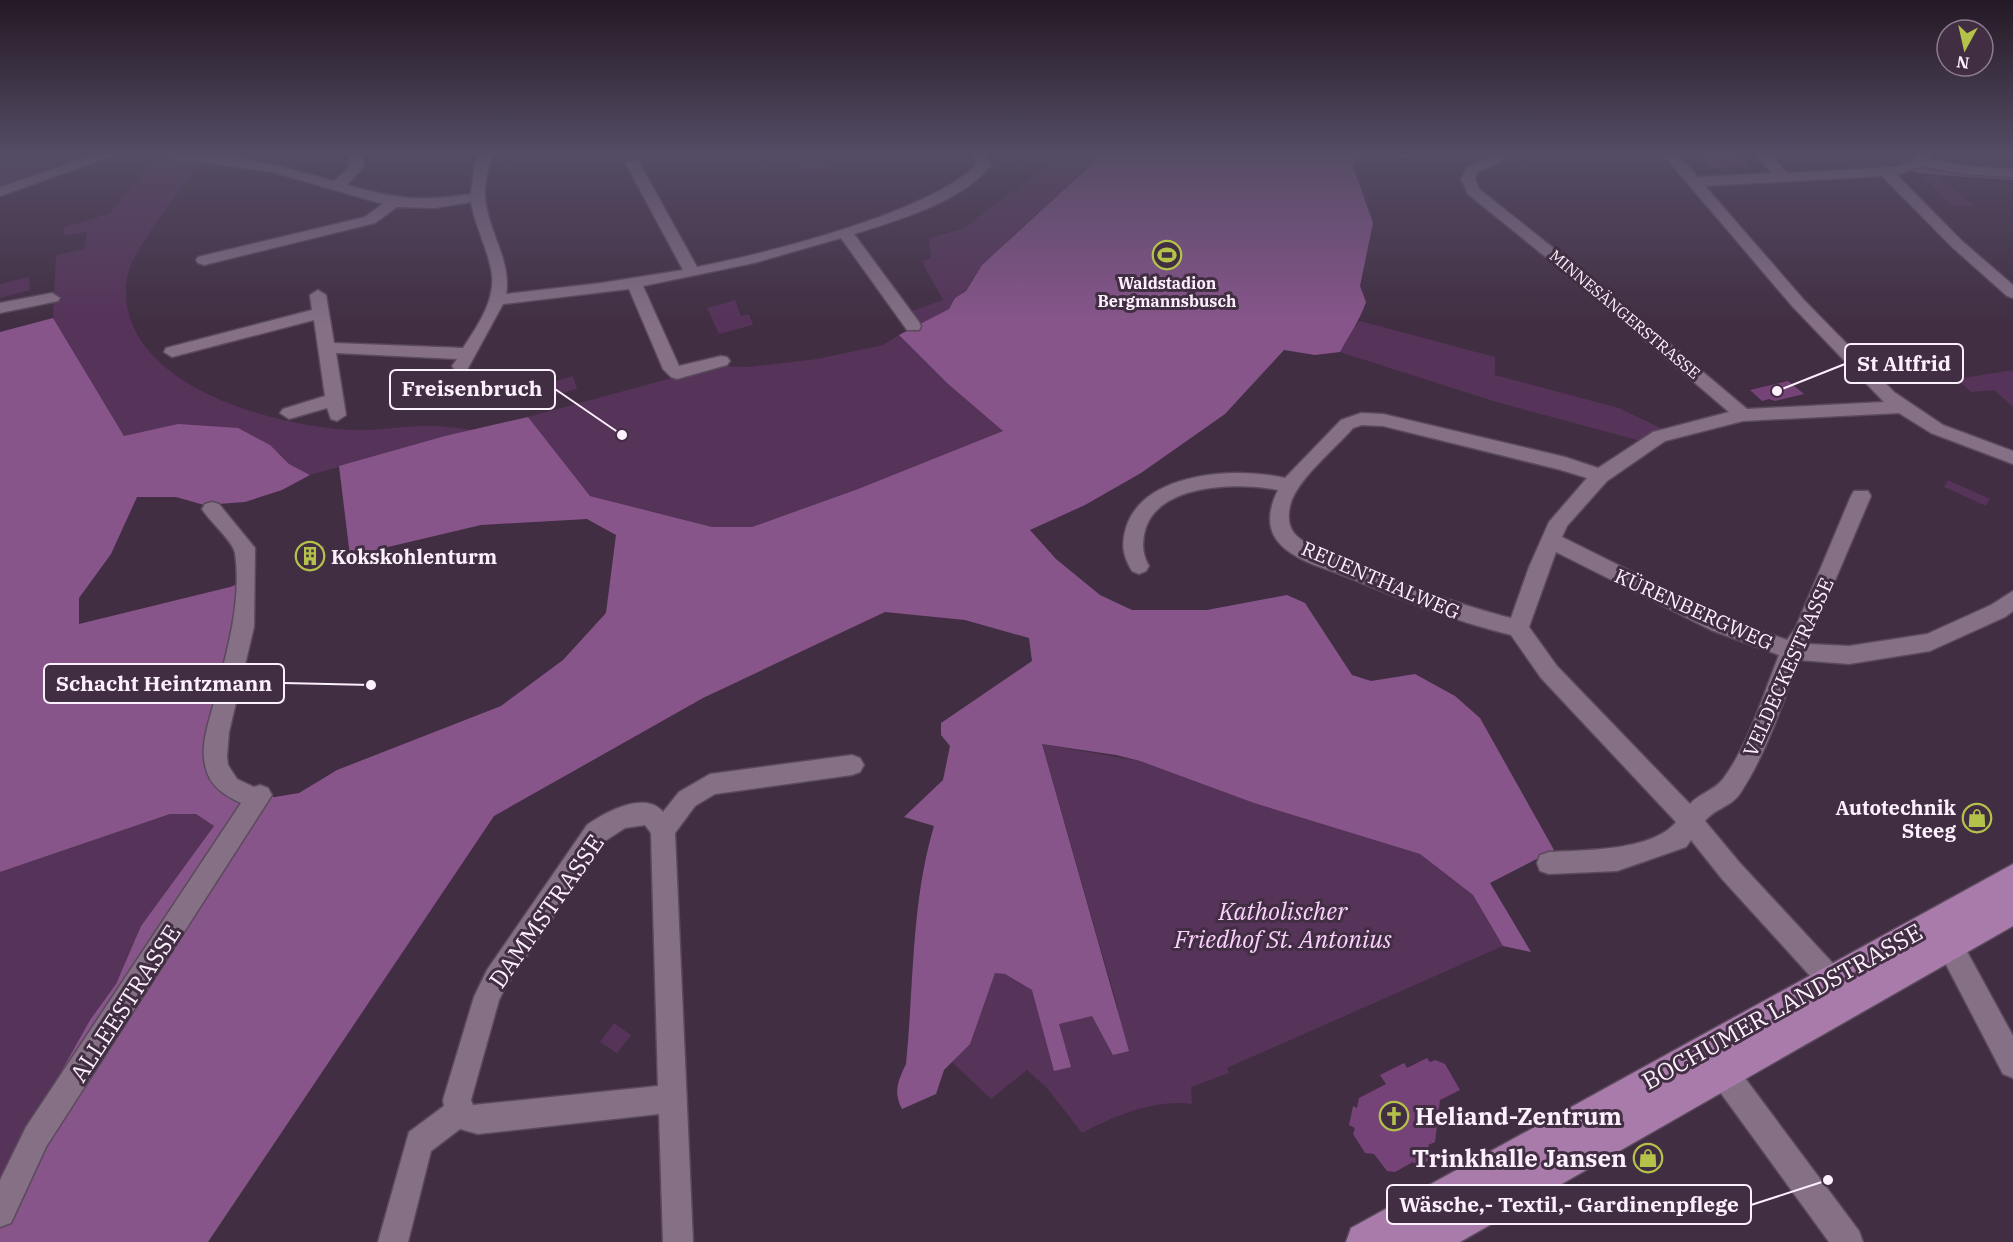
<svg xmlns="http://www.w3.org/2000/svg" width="2013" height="1242" font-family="'IBM Plex Serif',serif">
	<rect width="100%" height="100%" fill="#412e42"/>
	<path fill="#563359" d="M0 152H104L0 187Z
		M811 152H819L831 167 803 174 789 157Z
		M1033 152H1096L1092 162 982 265 965 291 955 298 949 309 917 328 909 312 943 300 922 262 931 258 929 238 962 229 1046 167Z
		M161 153 206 161C183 184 168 205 150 232 139 249 128 264 126 285 120 385 273 426 350 430 373 431 395 427 418 426 435 425 455 428 472 430L310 475 289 464 280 454 124 436 53 318 56 255 84 249 87 232 63 236 64 227 109 214Z
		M1923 176H1938L1973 206H1953Z
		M29 277 30 290 0 298V284Z
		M735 300 741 316 749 314 753 325 719 334 707 308Z
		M1360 321 1495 357V375L1619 408 1669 432 1648 443 1493 401 1340 352 1349 333Z
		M899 335 948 384 1003 431 858 489 752 527H712L590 496 528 417 716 366 749 367 817 359 883 345Z
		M2013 370V407L1994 390 1971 392 1957 379Z
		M573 376 577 389 544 398 539 386Z
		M1948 480 1990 499 1986 506 1944 487Z
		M1042 744 1140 761 1254 803 1420 854 1473 895 1503 946 1227 1068 1229 1073 1191 1087 1192 1104C1154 1099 1115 1116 1082 1133L1047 1088 1027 1070 991 1099 952 1062 970 1043 995 972 1005 974 1032 990 1118 1009Z
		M170 814H196L214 826 141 926 116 984 90 1020 24 1138 0 1193V872Z
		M614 1023 631 1035 617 1053 600 1042Z"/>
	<path fill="#88558b" d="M1095 152H1361L1353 166 1373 223 1360 286 1366 302C1360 320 1349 335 1340 352L1315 355 1284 350 1225 414 1141 473 1085 505 1030 530 1056 559 1100 595 1132 610H1207L1287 595 1305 603 1352 675 1371 681 1415 674 1455 696 1480 718 1554 850 1490 883 1531 952 1503 946 1473 895 1420 854 1254 803 1140 761 1116 755 1042 744 1129 1051 1113 1055 1092 1016 1059 1024 1071 1067 1054 1071 1032 990 1005 974 995 973 970 1044 944 1070 936 1094 902 1109C893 1092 898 1081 906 1064 914 985 911 903 934 826L904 817 943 780 950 746 941 735V723L1032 661 1029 638 965 620 885 612 703 698 494 816 208 1242H0V1193L24 1138 90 1020 116 984 141 926 214 826 196 814H170L0 872V332L53 318 124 436 178 424 238 428 270 445 289 464 310 475 282 490 245 502 204 505 176 497H137L111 554 79 598V624L230 587 254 578 224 724V766L247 789 264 796 275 797 299 793 337 770 501 706 563 660 606 613 616 535 587 519 481 525 350 556 339 466 445 436 528 417 590 496 712 527H752L858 489 1003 431 948 384 899 335 949 309 955 298 966 291 982 265 1094 162Z
		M1919 163 2013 175V180L1924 174 1904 170Z"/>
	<path fill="#764379" d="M1697 152H1735L1749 166 1711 168Z
		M1788 381 1804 394 1775 401 1769 399 1762 401 1750 390Z
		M324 546 321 561 297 565 299 550Z
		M1427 1058 1430 1062 1435 1060 1445 1064 1460 1090 1440 1100 1435 1142 1428 1145 1434 1154 1429 1156 1431 1159 1417 1167 1413 1162 1395 1172 1387 1171 1374 1154 1365 1153 1353 1134 1355 1128 1349 1125 1353 1106 1357 1108 1359 1098 1386 1084 1380 1075 1404 1063 1407 1068Z"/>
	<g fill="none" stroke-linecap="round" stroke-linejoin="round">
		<g stroke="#5a4a5b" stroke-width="3">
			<path id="minor" d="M105 152H124L0 196V187Z
				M151 152C207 146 280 166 334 181L348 168 349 152H363V168L347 185C398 199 418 202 471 194L474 167 480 152H494C489 167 484 181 485 198 488 231 512 262 506 294L601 283 683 270 626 164 628 161H638L640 164 697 267C764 254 932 212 977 164L971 152H985L991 165C964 201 896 221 854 234L919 322 921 326 919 330H907L841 238 754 263 643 286 679 366 721 356 727 357 730 361 727 365 677 379 671 377 663 369 629 289 503 304 467 370H455L452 366 457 359 336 353 346 415 337 421 331 419 327 408 289 419 280 413 283 409 325 396 314 320 172 357 164 352 166 348 312 310 310 295 318 290 326 295 334 343 463 348C477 327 495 301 492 275 489 251 475 227 471 202L435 208 397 207 375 223 204 265 198 263 196 260 198 257 365 217 383 204 272 172 158 156Z
				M1395 152H1415L1405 157H1395Z
				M1502 152H1519L1477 173 1475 179 1479 189 1596 282 1747 409 1884 402 1792 306 1661 152H1675L1698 177 1772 173 1754 152H1768L1787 173 1896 167 1915 160 1917 152H1931L1929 159 1962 166 2013 169V177L1962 174 1922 166 1897 175 1962 241 2013 285V298L2007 296 1952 247 1882 176 1705 186 1804 300 1894 392 1943 425 2013 451V464L1931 433 1899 413 1743 421 1665 441 1607 481 1567 526 1562 537 1725 618 1787 640 1795 629 1851 496 1854 491H1868L1871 496 1808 644 1849 646 1927 634 1991 605 2013 591V611L2005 617 1930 651 1849 664 1799 660C1782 704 1767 752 1741 792 1732 807 1715 808 1705 821L1740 863 1840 971 1844 980 1840 989 1831 993 1822 989 1722 879 1691 840 1686 847 1617 871 1549 874 1540 871 1537 863 1540 855 1549 852C1584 850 1653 851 1676 822L1541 678 1511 635C1453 621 1398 598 1342 575 1322 567 1297 561 1281 545 1265 529 1269 508 1278 490 1238 482 1153 483 1144 535 1142 547 1143 555 1149 566L1146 571 1139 574 1132 571C1123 556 1121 545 1126 528 1143 471 1238 467 1285 478L1341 420 1361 413 1383 414 1565 457 1598 468 1653 432 1729 412 1584 288 1468 194 1461 179 1466 168ZM1362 425 1383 426 1561 470 1587 478 1549 522 1529 567 1511 618C1476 610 1311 557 1294 533 1288 525 1288 515 1290 506 1295 481 1336 448 1353 428ZM1556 552 1711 630 1779 655C1763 695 1749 744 1723 779 1714 791 1699 793 1690 804L1557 666 1529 627Z
				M52 293 60 298 58 301 0 313V303Z
				M212 502 219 504 255 548 254 627 229 732 227 756 228 765 237 779 254 787 260 785 268 788 272 795 46 1147 11 1223 0 1227V1180L26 1127 241 803C224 795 209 786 205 765 200 744 210 719 215 698 227 651 242 601 235 553 233 541 209 521 202 509L205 504Z
				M852 755 860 758 864 765 860 772 852 775 715 794 695 806 675 833 693 1242H663L659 1114 478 1134 460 1129 431 1151 408 1242H378L409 1132 444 1106 443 1100 474 997 487 970 587 825C604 813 645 790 663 812L679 792 710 774ZM645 825 651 833 658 1086 473 1105 471 1100 499 1000 505 988 605 841 625 828Z
				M1949 931 1958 935 2013 1036V1078L2003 1074 1940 953 1936 944 1940 935Z
				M1717 1050 1727 1054 1859 1231 1863 1242H1829L1707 1074 1703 1064 1707 1054Z"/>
		</g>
		<g stroke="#5a4a5b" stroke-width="3">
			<path id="major" d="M2013 864V926L1460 1242H1346L1351 1228Z"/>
		</g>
		<use href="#minor" fill="#857086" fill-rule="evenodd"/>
		<use href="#major" fill="#a87bab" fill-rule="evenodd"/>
	</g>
	<linearGradient id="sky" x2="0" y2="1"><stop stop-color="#241924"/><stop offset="0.47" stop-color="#544c65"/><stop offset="1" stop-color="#544c65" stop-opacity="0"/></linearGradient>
	<rect width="2013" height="325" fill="url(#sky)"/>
	<defs>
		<g id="stadium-ring" transform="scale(1.5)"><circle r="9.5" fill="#412e42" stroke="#b5c249" stroke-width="1.5"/><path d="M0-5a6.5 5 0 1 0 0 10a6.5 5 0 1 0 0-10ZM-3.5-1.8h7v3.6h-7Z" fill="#b5c249"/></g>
		<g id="building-ring" transform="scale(1.5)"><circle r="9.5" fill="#412e42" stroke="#b5c249" stroke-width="1.5"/><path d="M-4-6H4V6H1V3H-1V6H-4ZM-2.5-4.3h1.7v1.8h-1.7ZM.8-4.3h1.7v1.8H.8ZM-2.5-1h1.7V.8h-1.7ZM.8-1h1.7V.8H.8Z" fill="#b5c249"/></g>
		<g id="shop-ring" transform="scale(1.5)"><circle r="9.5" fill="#412e42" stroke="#b5c249" stroke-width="1.5"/><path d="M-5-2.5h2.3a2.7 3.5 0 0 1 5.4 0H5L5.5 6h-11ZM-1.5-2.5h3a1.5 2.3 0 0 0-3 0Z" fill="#b5c249"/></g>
		<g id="church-ring" transform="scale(1.5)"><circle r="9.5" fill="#412e42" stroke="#b5c249" stroke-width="1.5"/><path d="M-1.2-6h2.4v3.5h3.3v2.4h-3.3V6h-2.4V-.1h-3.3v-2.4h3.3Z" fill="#b5c249"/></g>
	</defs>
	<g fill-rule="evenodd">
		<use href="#stadium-ring" x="1167" y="255"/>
		<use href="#building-ring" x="310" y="556"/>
		<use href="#shop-ring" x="1977" y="818"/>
		<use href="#church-ring" x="1394" y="1116"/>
		<use href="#shop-ring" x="1648" y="1158"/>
	</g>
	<g text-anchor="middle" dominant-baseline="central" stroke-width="6" stroke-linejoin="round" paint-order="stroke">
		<g font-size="16" font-weight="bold" fill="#fdf0fd" stroke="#412e42">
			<text x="1167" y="283">Waldstadion<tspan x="1167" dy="18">Bergmannsbusch</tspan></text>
		</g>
		<g font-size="16" fill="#fdf0fd" stroke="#412e42">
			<text transform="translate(1625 314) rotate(40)">MINNESÄNGERSTRASSE</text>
		</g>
		<g font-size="20" font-weight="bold" fill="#fdf0fd" stroke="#412e42" text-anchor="start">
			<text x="331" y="556">Kokskohlenturm</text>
			<text x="1956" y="807" text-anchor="end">Autotechnik<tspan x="1956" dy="23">Steeg</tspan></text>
		</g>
		<g font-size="20" fill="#fdf0fd" stroke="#412e42">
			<text transform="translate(1381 580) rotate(23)">REUENTHALWEG</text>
			<text transform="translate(1694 609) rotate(24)">KÜRENBERGWEG</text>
			<text transform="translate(1788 667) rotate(-66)">VELDECKESTRASSE</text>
		</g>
		<g font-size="24" fill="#fdf0fd" stroke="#412e42">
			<text transform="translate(546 911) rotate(-55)">DAMMSTRASSE</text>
			<text transform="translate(125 1003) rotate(-57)">ALLEESTRASSE</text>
			<text transform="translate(1782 1006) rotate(-29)">BOCHUMER LANDSTRASSE</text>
		</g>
		<g font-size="24" font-style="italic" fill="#fdd0ff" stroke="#412e42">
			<text x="1283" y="911">Katholischer<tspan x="1283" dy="28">Friedhof St. Antonius</tspan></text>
		</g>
		<g font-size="24" font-weight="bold" fill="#fdf0fd" stroke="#412e42" text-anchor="start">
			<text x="1415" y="1116">Heliand-Zentrum</text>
			<text x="1627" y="1158" text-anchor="end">Trinkhalle Jansen</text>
		</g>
	</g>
	<path fill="none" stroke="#fdf0fd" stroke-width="2" d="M1777 391L1845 364M622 435L555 389M371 685L284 683M1828 1180L1751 1205"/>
	<g fill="#fdf0fd" stroke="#412e42" stroke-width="2">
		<circle cx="1777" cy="391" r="6"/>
		<circle cx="622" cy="435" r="6"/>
		<circle cx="371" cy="685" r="6"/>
		<circle cx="1828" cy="1180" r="6"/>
	</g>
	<g fill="#412e42" stroke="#fdf0fd" stroke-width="2">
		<rect x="1845" y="344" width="118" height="39" rx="6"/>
		<rect x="390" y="370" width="165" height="39" rx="6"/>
		<rect x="44" y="664" width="240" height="39" rx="6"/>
		<rect x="1387" y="1185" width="364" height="39" rx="6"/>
	</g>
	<g font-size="21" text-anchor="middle" font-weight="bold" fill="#fdf0fd">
		<text x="1904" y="371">St Altfrid</text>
		<text x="472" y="396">Freisenbruch</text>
		<text x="164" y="691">Schacht Heintzmann</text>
		<text x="1569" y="1212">Wäsche,- Textil,- Gardinenpflege</text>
	</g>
	<g transform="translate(1965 48) rotate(188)"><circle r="28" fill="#412e42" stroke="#8c7c8d" stroke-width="1.5"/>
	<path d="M0-4.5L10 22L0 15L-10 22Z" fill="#b5c249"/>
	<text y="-9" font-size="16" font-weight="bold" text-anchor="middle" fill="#fdf0fd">N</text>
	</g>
</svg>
